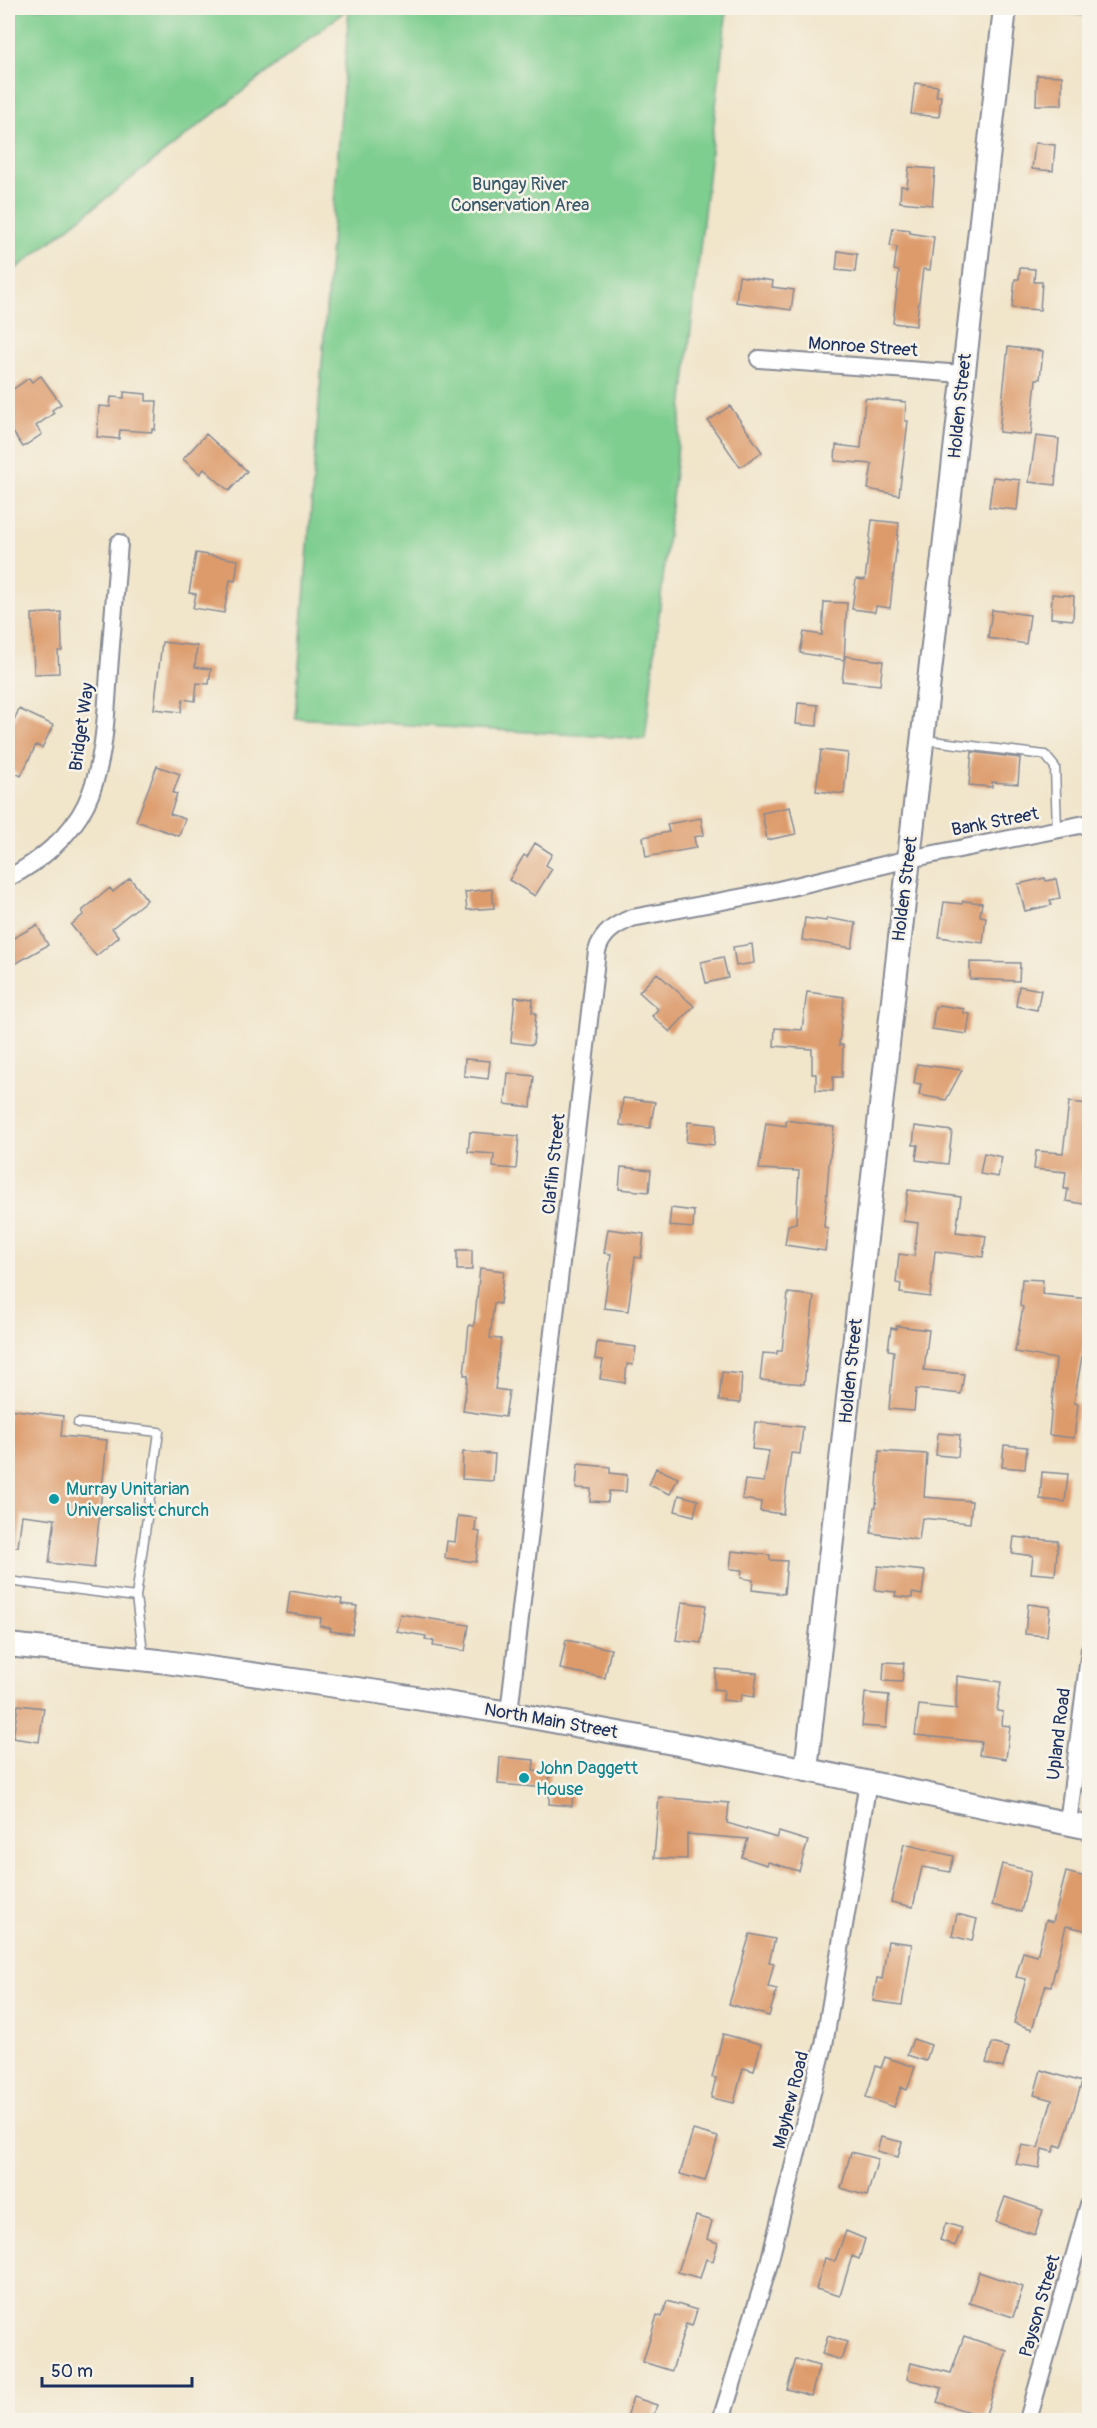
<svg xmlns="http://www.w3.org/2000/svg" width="1097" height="2428" font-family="Pangolin,sans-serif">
	<rect width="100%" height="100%" fill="#f7f3e8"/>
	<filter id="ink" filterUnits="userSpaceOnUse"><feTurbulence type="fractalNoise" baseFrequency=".0167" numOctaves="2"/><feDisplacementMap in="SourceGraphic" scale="12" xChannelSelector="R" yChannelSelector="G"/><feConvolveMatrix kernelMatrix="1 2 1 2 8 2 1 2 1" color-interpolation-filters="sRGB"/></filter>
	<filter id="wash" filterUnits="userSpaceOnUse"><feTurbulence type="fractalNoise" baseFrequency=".008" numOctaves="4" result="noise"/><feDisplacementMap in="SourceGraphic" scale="24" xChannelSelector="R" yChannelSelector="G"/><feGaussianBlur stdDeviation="1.35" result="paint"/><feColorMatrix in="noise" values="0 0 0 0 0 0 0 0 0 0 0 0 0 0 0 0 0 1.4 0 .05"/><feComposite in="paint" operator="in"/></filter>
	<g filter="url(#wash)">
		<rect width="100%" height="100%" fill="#f1e5ca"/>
		<path fill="#7ece8f" stroke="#4c7e76" stroke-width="1.5" d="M8 8H727L645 739 295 718 349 8 8 275Z
			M1024 8H1089V16Z"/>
		<g id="blocks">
			<path fill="#dd9b6c" d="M1037 75 1062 76V105H1036Z
				M915 83 938 86 936 96H941L939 117 911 114Z
				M1035 143 1055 145 1053 171 1032 169Z
				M909 167 935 169 932 205 900 202 901 186 907 187Z
				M893 228 910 230V233L934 237 930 270 923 269 916 326 893 323 899 271 894 270 897 247 890 246Z
				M838 251 857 254 855 272 836 270Z
				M1020 268 1035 269 1034 282H1042L1040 310 1012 308 1015 279H1019Z
				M739 276 773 281 772 287 794 290 791 310 736 302Z
				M1008 347 1043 351 1040 379H1036L1031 435 999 432Z
				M41 376 61 404 52 410 54 413 36 426 42 434 23 447 8 425V393L29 378 32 382Z
				M124 392 146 394V401H157L155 430 152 429V432L120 430 119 439 97 437 99 406 110 407 111 397 124 398Z
				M865 398 906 402 905 421H908L899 495 868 489 872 464 835 461 836 445 861 448Z
				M730 406 762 452 740 467 708 421Z
				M206 434 247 471 229 491 204 469 200 474 183 459Z
				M1036 436 1059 439 1055 485 1029 482Z
				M993 477 1020 480 1017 510 989 507Z
				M872 520 899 523 890 608 876 606 875 612 852 609 856 579 865 580Z
				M196 553 238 560 235 581 230 580 224 613 193 608 196 594 189 593Z
				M1052 594 1074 596 1073 620 1051 618Z
				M824 602 847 603 844 660 800 653 804 632 822 635Z
				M992 610 1030 615 1026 644 988 638Z
				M61 612 62 651H58L59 673 34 674 32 614Z
				M162 642 197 646 195 667 211 669 209 684 197 683 195 701 183 699 181 712 154 709Z
				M845 656 883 661 880 685 842 681Z
				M798 703 818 705 817 726 796 724Z
				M19 709 53 725 42 748 36 745 21 776 8 769V734Z
				M821 750 848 753 844 794 816 791Z
				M972 752 1020 758 1018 784 992 782V787L969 785Z
				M157 766 180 774 173 793 177 794 170 814 185 819 179 836 136 821Z
				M790 807 796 834 767 840 762 813Z
				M701 818 704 835 694 837 696 848 646 857 643 837 669 832 667 824Z
				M535 843 552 854 546 865 552 869 535 896 509 880 524 855 527 857Z
				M130 878 147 900 112 928 119 937 96 956 71 925 84 914 82 911 110 888 113 892Z
				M1045 878 1046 881 1056 879 1060 898 1050 900 1052 905 1025 911 1018 884Z
				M492 889 494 908 467 910 465 892Z
				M963 901 982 903 980 916 986 917 983 943 939 937 944 902 962 904Z
				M805 918 826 921 827 918 856 923 852 948 802 940Z
				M37 925 48 945 8 968V941Z
				M752 944 754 963 736 966 733 947Z
				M723 957 728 978 706 983 701 962Z
				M970 962 1020 963 1019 981 970 979Z
				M657 973 694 1006 670 1032 652 1016 658 1009 639 992Z
				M1019 986 1041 990 1037 1010 1016 1006Z
				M807 992 844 997 839 1045H843L842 1077H833V1091L816 1090V1074H812V1049L774 1046 775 1028 802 1030Z
				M515 997 533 999 532 1012 536 1013 533 1045 511 1042Z
				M939 1005 964 1009V1013L970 1014 967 1034 932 1029 935 1007H938Z
				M465 1059 490 1061 488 1079 464 1076Z
				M917 1064 962 1070 946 1100 919 1095 921 1084 914 1083Z
				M508 1073 534 1076 531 1107 505 1104Z
				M623 1098 655 1102 650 1128 620 1125Z
				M1069 1102 1089 1104V1205L1066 1201 1068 1189H1064L1066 1172 1034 1169 1036 1151 1063 1153Z
				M786 1120 834 1127 829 1164 824 1227 828 1228 825 1251 785 1245 788 1225 796 1223 799 1171 759 1169 766 1123 786 1126Z
				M688 1122 716 1125 714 1145 686 1142Z
				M915 1126 952 1131 948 1164 916 1160 918 1145H913Z
				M470 1132 519 1136 516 1169 493 1167 494 1154 468 1152Z
				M984 1153 1002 1157 998 1177 980 1174Z
				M621 1167 651 1170 649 1192 619 1189Z
				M908 1190 961 1197 956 1232 986 1236 983 1257 935 1251 930 1297 900 1293 901 1284 896 1283 899 1254 914 1256 918 1223 903 1221Z
				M671 1208 694 1211 693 1228 669 1226Z
				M608 1229 644 1234 641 1258 635 1257 628 1311 604 1308 611 1254 604 1253Z
				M457 1250H472V1270H457Z
				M480 1268 504 1271 500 1304 494 1303 490 1338 501 1339 495 1389 509 1391 505 1417 463 1411 468 1375H464L469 1325 474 1326Z
				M1022 1279 1043 1280 1042 1294 1089 1299V1327H1087L1074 1403 1078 1404 1074 1438 1049 1435 1056 1359 1015 1352 1023 1307 1020 1306Z
				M788 1293 814 1296 804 1384 760 1380 763 1353 777 1354V1351H782Z
				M897 1326 929 1330 924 1370 964 1374 961 1394 916 1389 914 1411 889 1409 894 1351 888 1350 891 1328 896 1329Z
				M597 1342 636 1347 633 1365 627 1364 625 1383 600 1379 603 1360 595 1359Z
				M722 1372 742 1374 740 1403 719 1401Z
				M8 1409 63 1416 61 1436 107 1440 94 1568 49 1563 55 1519 22 1515 18 1547 8 1546Z
				M755 1422 803 1427 800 1454 791 1453 783 1514 760 1511 761 1502 742 1499 745 1480 764 1482 769 1451 752 1449Z
				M938 1433 960 1435 958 1457 936 1455Z
				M1004 1445 1027 1447 1025 1469 1002 1467Z
				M879 1451 927 1454 924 1497 972 1501 970 1523 922 1518 919 1540 871 1533 874 1507H876Z
				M463 1452 495 1454 493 1481 462 1479Z
				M578 1464 610 1467V1473L627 1475 626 1492 609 1491 608 1502 590 1501 591 1489 576 1488Z
				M656 1468 678 1478 670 1494 649 1485Z
				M1042 1472 1068 1474 1065 1502 1040 1499Z
				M679 1495 698 1500 694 1516 675 1511Z
				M458 1516 476 1518 475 1531 480 1532 476 1562 445 1558 447 1541 455 1542Z
				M1014 1537 1058 1541 1055 1575 1031 1573 1033 1556 1012 1553Z
				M732 1551 770 1555V1560L787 1561 784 1594 752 1590 753 1580 741 1578 742 1570 730 1569Z
				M878 1566 925 1571 922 1595 912 1593V1598L895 1596 896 1592 875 1590Z
				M290 1591 342 1599 341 1604 357 1606 352 1634 330 1631 331 1628 320 1626 321 1618 287 1613Z
				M682 1602 706 1605 701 1643 676 1640Z
				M1028 1604 1050 1607 1047 1636 1025 1634Z
				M400 1614 469 1625 465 1651 433 1646 434 1641 425 1639 426 1636 396 1631Z
				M566 1640 611 1649 605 1678 560 1669Z
				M884 1662 904 1663 902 1682 883 1681Z
				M716 1669 757 1673 754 1697 741 1695 740 1702 723 1700 724 1690 714 1689Z
				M957 1676 1001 1682 997 1711 1003 1712 1002 1725 1010 1726 1006 1759 979 1755 981 1742 915 1735 919 1705 956 1709Z
				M865 1693 889 1695 886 1728 862 1726Z
				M18 1705 44 1708 39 1742 13 1738Z
				M500 1757 534 1760 533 1771 550 1772 548 1788 498 1784Z
				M550 1784 573 1786 572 1806 549 1804Z
				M659 1797 729 1803 727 1823 777 1838 779 1832 808 1841 799 1871 768 1862 767 1865 742 1857 748 1839 687 1834V1859L654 1858Z
				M904 1844 954 1856 950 1872 922 1867 913 1907 891 1902Z
				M1002 1864 1031 1871 1021 1912 992 1905Z
				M1066 1872 1089 1878V1931L1066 1926 1051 1986 1046 1985 1032 2029 1014 2023 1026 1979 1016 1977 1023 1952 1037 1956 1046 1920 1053 1922Z
				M957 1914 977 1919 972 1941 952 1936Z
				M750 1934 775 1939 769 1962 774 1963 768 1987 777 1989 769 2016 729 2004Z
				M888 1941 912 1944 902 2005 873 2001 877 1978 882 1979Z
				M723 2034 761 2044 754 2071 743 2068 734 2103 711 2098 716 2078 712 2077Z
				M913 2039 931 2045 926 2061 907 2055Z
				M992 2043 1009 2048 1003 2068 986 2063Z
				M885 2057 915 2067 907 2090 901 2087 894 2107 866 2097 876 2066 881 2068Z
				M1041 2070 1082 2082 1062 2147 1056 2145 1053 2152 1042 2149 1039 2168 1016 2164 1022 2145 1038 2148 1052 2100 1034 2095Z
				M693 2130 718 2137 705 2181 680 2174Z
				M881 2137 902 2142 898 2157 877 2151Z
				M851 2152 878 2159 867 2196 841 2188Z
				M1005 2197 1043 2210 1035 2235 996 2222Z
				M696 2216 712 2221 707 2239 718 2243 713 2261 706 2259 700 2278 678 2272Z
				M946 2223 962 2228 955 2246 940 2240Z
				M846 2231 865 2239 859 2259 852 2256 840 2296 816 2289 825 2258 835 2261Z
				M979 2272 1023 2287 1013 2317 969 2303Z
				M667 2301 697 2310 692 2326 686 2324 672 2371 643 2362 657 2315 662 2317Z
				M828 2336 847 2342 841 2360 822 2354Z
				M964 2336 1007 2351 985 2417 937 2402 942 2388 907 2379 911 2363 951 2373Z
				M796 2359 819 2366 811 2396 787 2389Z
				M633 2397 657 2405 652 2421H626Z"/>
		</g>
	</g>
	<g filter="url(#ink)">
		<use href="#blocks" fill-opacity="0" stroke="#868a94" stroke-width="1.5"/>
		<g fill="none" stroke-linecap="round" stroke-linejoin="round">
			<g stroke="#868a94" stroke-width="11">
				<path id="lane" d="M925 740 1045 755 1055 767 1057 830
					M78 1423 159 1432 136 1597 144 1659
					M8 1581 136 1597"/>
			</g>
			<g stroke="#868a94" stroke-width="20">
				<path id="street" d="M759 359 963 374
					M8 878C39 862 70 837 86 804 105 764 106 715 109 671 112 628 116 586 119 543
					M509 1713 597 951C602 933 615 925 632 918L770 892 909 859 1090 823
					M1068 1823 1090 1649
					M721 2420 767 2271 824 2045 868 1782
					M1028 2420 1090 2201"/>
			</g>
			<g stroke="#868a94" stroke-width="26">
				<path id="secondary" d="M8 1645 159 1661 378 1692 509 1713 700 1748 1090 1828
					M806 1770 1005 8"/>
			</g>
			<use href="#lane" stroke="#fff" stroke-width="8"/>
			<use href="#street" stroke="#fff" stroke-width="16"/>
			<use href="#secondary" stroke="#fff" stroke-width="22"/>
		</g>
	</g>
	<g fill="#0f9aa8" stroke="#f7f3e8" stroke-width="2">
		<circle cx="54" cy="1499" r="6"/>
		<circle cx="524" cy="1778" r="6"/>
	</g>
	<g text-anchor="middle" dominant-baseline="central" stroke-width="5" stroke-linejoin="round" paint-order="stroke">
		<g font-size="18" fill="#34576a" stroke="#f7f3e8">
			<text x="520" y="184">Bungay River<tspan x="520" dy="21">Conservation Area</tspan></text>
		</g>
		<g font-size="18" fill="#1b2f5e" stroke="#f7f3e8">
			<text transform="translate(863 347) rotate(4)">Monroe Street</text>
			<text transform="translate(960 406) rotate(-84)">Holden Street</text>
			<text transform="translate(82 727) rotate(-82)">Bridget Way</text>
			<text transform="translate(995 822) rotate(-11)">Bank Street</text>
			<text transform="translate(905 889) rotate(-83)">Holden Street</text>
			<text transform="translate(554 1164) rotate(-84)">Claflin Street</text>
			<text transform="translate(851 1371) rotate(-84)">Holden Street</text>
			<text transform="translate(551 1721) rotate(10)">North Main Street</text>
			<text transform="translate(1059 1734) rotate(-83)">Upland Road</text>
			<text transform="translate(791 2100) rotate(-76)">Mayhew Road</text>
			<text transform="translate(1040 2306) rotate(-74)">Payson Street</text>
		</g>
		<g font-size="18" fill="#0d838f" stroke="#f7f3e8" text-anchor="start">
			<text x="66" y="1489">Murray Unitarian<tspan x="66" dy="21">Universalist church</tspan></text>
			<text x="536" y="1768">John Daggett<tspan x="536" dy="21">House</tspan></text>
		</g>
	</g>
	<rect width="1097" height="2428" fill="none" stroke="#f7f3e8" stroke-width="30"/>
	<path d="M42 2377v9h150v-9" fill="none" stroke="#1b2f5e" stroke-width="3"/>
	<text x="51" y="2377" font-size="18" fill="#1b2f5e" stroke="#f7f3e8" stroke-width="4.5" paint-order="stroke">50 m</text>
</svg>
